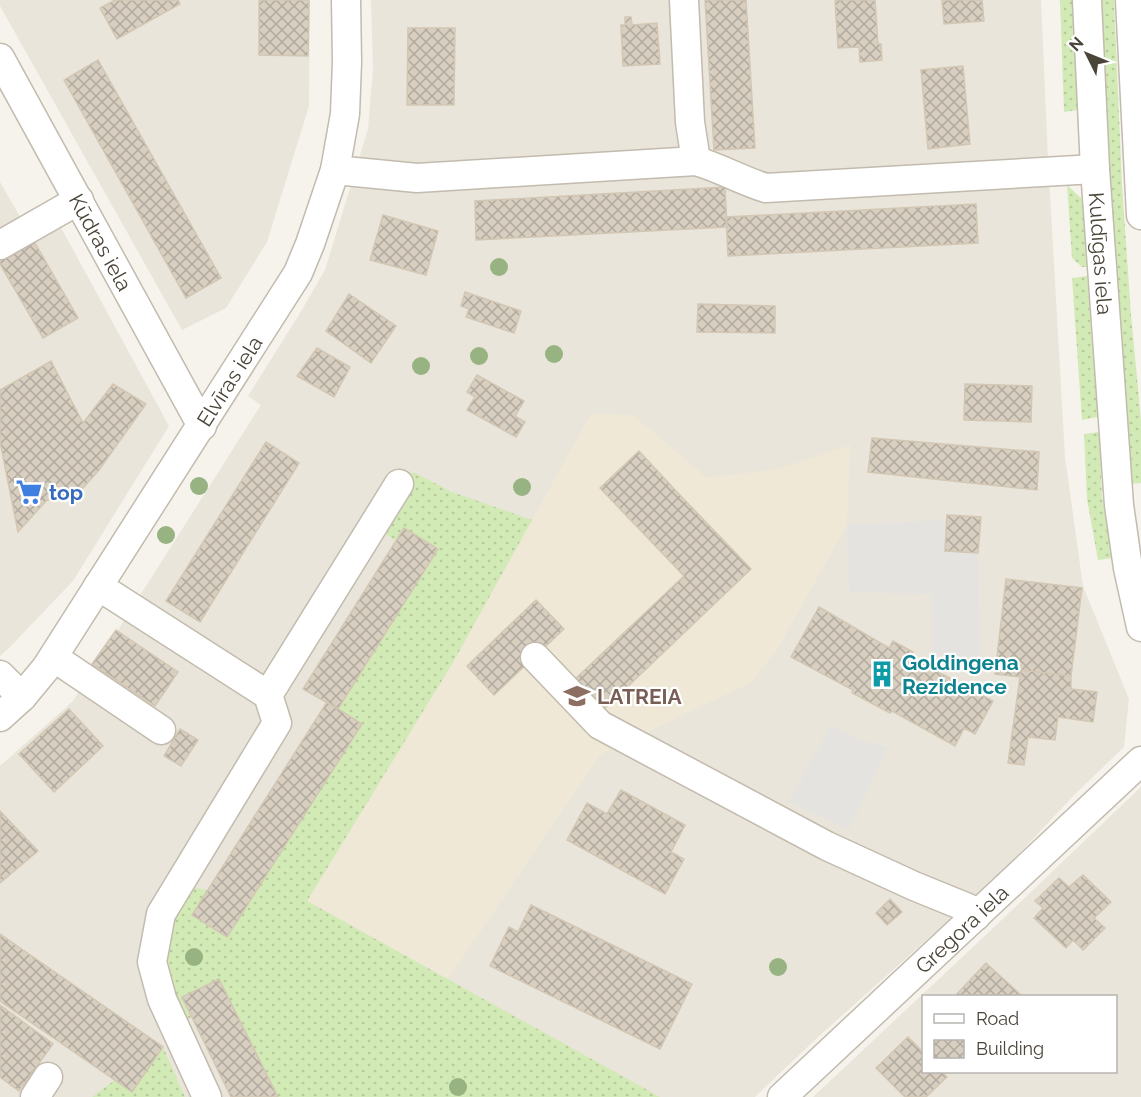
<svg xmlns="http://www.w3.org/2000/svg" width="1141" height="1097" font-family="Raleway,sans-serif">
	<defs>
		<pattern id="grass-dots" width="8" height="8" patternUnits="userSpaceOnUse" patternTransform="scale(1.5)"><rect width="8" height="8" fill="#d2eab5"/><path d="M2 2h.1M6 6h.1" fill="none" stroke="#b6ca9c" stroke-width="1.8" stroke-linecap="round"/></pattern>
		<pattern id="building-cross-hatch" width="8" height="8" patternUnits="userSpaceOnUse" patternTransform="scale(1.5)"><rect width="8" height="8" fill="#d8cfc1"/><path d="M0 0l8 8M0 8l8-8" fill="none" stroke="#b1aa9e"/></pattern>
	</defs>
	<rect width="100%" height="100%" fill="#f6f3ec"/>
	<path fill="#eae5da" fill-rule="evenodd" d="M0 0H310L309 106 267 242 226 308 182 330 0 6Z
		M371 0H1041L1048 159 1065 457 1083 586 1129 699 1124 747 1075 794 999 875 817 1038 755 1097H0V766L73 701 261 405 248 396 297 318 325 270 368 129 373 69Z
		M0 182 31 236 58 222 169 426 73 581 11 646 0 656Z
		M1141 787V1097H813L989 932ZM924 996H1116V1072H924Z"/>
	<path fill="#efe8d6" d="M591 414 633 415 707 478 778 469 850 445 847 525 778 648 752 682 600 755 448 979 307 901 452 664Z"/>
	<path fill="url(#grass-dots)" d="M1060 0H1073L1078 110 1064 112Z
		M1101 0H1114L1122 185 1131 315 1141 420V483L1131 484 1118 367Z
		M1067 185 1083 200 1088 267H1082L1072 258Z
		M1087 276 1098 417 1082 420 1072 278Z
		M1099 432 1102 496 1112 558 1098 560 1087 499 1084 434Z
		M413 472 452 492 532 520 452 664 307 901 660 1097H278L219 979 182 997 192 1017 180 1023 167 989 166 939 185 893 196 888 208 890 338 709 438 549 405 528 396 541 383 532 382 522Z
		M163 1047 185 1097H92L115 1080 132 1092Z"/>
	<path fill="#e5e3e0" d="M946 520 945 551 978 553 980 656 955 658 932 655 931 594 849 592 847 525Z
		M831 725 859 740 888 747 849 829 789 802Z"/>
	<path fill="url(#building-cross-hatch)" stroke="#d3c7b4" stroke-width="1.5" d="M115 0H178L180 4 117 39 100 8Z
		M259 0H309L308 56 259 55Z
		M705 0H746L755 148 714 150Z
		M835 0H875L878 44H881L882 60 860 62 859 47 838 48Z
		M942 0H982L984 21 944 24Z
		M625 17H631L632 25 657 23 660 64 623 66 621 25H625Z
		M408 28H455L454 105H407Z
		M98 60 221 278 186 298 64 80Z
		M963 66 970 144 928 149 921 70Z
		M725 187 727 227 476 240 475 201Z
		M976 204 978 243 728 256 726 217Z
		M383 215 438 231 426 275 370 260Z
		M31 236 78 318 43 338 0 264V254Z
		M465 292 521 311 514 333 466 317 469 309 461 306Z
		M349 294 396 326 371 363 326 331Z
		M698 304 775 306V333L697 332Z
		M317 348 350 367 334 397 297 376Z
		M51 361 83 423 113 384 146 404 99 470 73 499 47 500 18 532 0 442V390Z
		M477 375 524 401 515 416 525 422 516 437 467 410 475 397 467 392Z
		M965 384 1032 386 1031 422 964 420Z
		M872 438 1039 452 1037 490 868 472Z
		M266 442 299 463 200 622 166 601Z
		M639 451 677 492 751 569 601 712 572 682 684 576 600 488Z
		M947 515 981 517 978 553 945 551Z
		M404 528 438 549 338 709 303 689Z
		M1006 579 1082 588 1071 676 1021 670 1020 677 995 674Z
		M536 600 564 629 494 695 467 666Z
		M819 607 889 648 893 641 902 646 913 652 910 657 993 701 975 734 964 728 955 746 892 711 890 713 852 693 853 690 791 657Z
		M116 630 178 672 155 706 92 664Z
		M1021 670 1071 676V689L1097 692 1093 722 1058 717 1055 740 1028 737 1024 765 1008 763Z
		M327 702 362 724 227 937 192 915Z
		M69 709 103 746 54 792 19 754Z
		M180 729 198 740 181 766 164 756Z
		M621 790 685 825 671 852 684 859 665 894 567 840 587 803 607 814Z
		M0 811 38 851 0 883Z
		M1083 875 1111 902 1094 918 1105 928 1083 950 1073 940 1066 948 1034 918 1043 908 1035 901 1059 878 1069 887Z
		M890 899 902 912 887 925 876 913Z
		M531 905 692 984 660 1049 490 966 509 927 518 932Z
		M0 934 163 1047 132 1092 0 1001Z
		M986 963 1022 996H955Z
		M219 979 278 1097H231L182 997Z
		M0 1005 53 1044 19 1091 0 1077Z
		M908 1037 924 1053V1072H942L947 1077 926 1097H905L876 1068Z"/>
	<g fill="none" stroke-linecap="round" stroke-linejoin="round">
		<g stroke="#c2bbae" stroke-width="31">
			<g id="minor">
				<path d="M684 0 690 122 696 161"/>
				<path id="s1" d="M1087 0 1095 169 1119 505 1128 568 1141 627"/>
				<path d="M1130 0 1141 215"/>
				<path id="s2" d="M0 58 202 426"/>
				<path d="M335 170 417 178 696 161C721 168 742 181 766 188L1095 169"/>
				<path d="M0 245 79 200"/>
				<path d="M98 586 268 695 277 723 161 914 152 962 162 999 207 1097"/>
				<path d="M535 657 600 725 827 846 914 886 968 908 976 916"/>
				<path d="M65 665 161 730"/>
				<path d="M0 675 22 697"/>
				<path d="M268 695 399 484"/>
				<path id="s3" d="M0 717 22 697 46 668 298 273 310 244 335 170 345 114 347 62 346 0"/>
				<path d="M35 1097 48 1077"/>
				<path id="s4" d="M782 1097 1141 761"/>
			</g>
		</g>
		<use href="#minor" stroke="#fff" stroke-width="28"/>
	</g>
	<g fill="#97b381">
		<circle cx="499" cy="267" r="9"/>
		<circle cx="554" cy="354" r="9"/>
		<circle cx="479" cy="356" r="9"/>
		<circle cx="421" cy="366" r="9"/>
		<circle cx="199" cy="486" r="9"/>
		<circle cx="522" cy="487" r="9"/>
		<circle cx="166" cy="535" r="9"/>
		<circle cx="194" cy="957" r="9"/>
		<circle cx="778" cy="967" r="9"/>
		<circle cx="458" cy="1087" r="9"/>
	</g>
	<defs>
		<g id="supermarket-bare" transform="scale(2.07)"><path d="M-6-5.5h2.5l.6 2H6L4.5 2H-2.5L-4.4-4H-6ZM-1.5 3.2a1.3 1.3 0 1 0 .1 0ZM3 3.2a1.3 1.3 0 1 0 .1 0Z" fill="#3f7fe0" stroke="#fff" stroke-width="2.5" paint-order="stroke"/></g>
		<g id="building-bare" transform="scale(2.07)"><path d="M-4-6H4V6H1V3H-1V6H-4ZM-2.5-4.3h1.7v1.8h-1.7ZM.8-4.3h1.7v1.8H.8ZM-2.5-1h1.7V.8h-1.7ZM.8-1h1.7V.8H.8Z" fill="#0f9aa8" stroke="#fff" stroke-width="2.5" paint-order="stroke"/></g>
		<g id="school-bare" transform="scale(2.07)"><path d="M0-5L7-2L0 1L-7-2ZM-4 1L0 2.5L4 1V4Q0 6-4 4Z" fill="#8d6e63" stroke="#fff" stroke-width="2.5" paint-order="stroke"/></g>
	</defs>
	<g fill-rule="evenodd">
		<use href="#supermarket-bare" x="29" y="492"/>
		<use href="#building-bare" x="882" y="674"/>
		<use href="#school-bare" x="577" y="696"/>
	</g>
	<g text-anchor="middle" dominant-baseline="central" stroke-width="4.5" stroke-linejoin="round" paint-order="stroke">
		<g font-size="21" fill="#4b4439" stroke="#fff">
			<text stroke="none"><textPath href="#s2" startOffset="210">Kūdras iela</textPath></text>
			<text stroke="none"><textPath href="#s1" startOffset="254">Kuldīgas iela</textPath></text>
			<text stroke="none"><textPath href="#s3" startOffset="408">Elvīras iela</textPath></text>
			<text stroke="none"><textPath href="#s4" startOffset="246">Gregora iela</textPath></text>
		</g>
		<g font-size="21" font-weight="bold" fill="#366cbe" stroke="#fff" text-anchor="start">
			<text x="49" y="492">top</text>
		</g>
		<g font-size="21" font-weight="bold" fill="#0d838f" stroke="#fff" text-anchor="start">
			<text x="902" y="662">Goldingena<tspan x="902" dy="24">Rezidence</tspan></text>
		</g>
		<g font-size="21" font-weight="bold" fill="#785e54" stroke="#fff" text-anchor="start">
			<text x="597" y="696">LATREIA</text>
		</g>
	</g>
	<rect x="922" y="995" width="195" height="78" fill="#ffffff" stroke="#b7b4b0" stroke-width="1.5"/>
	<rect x="934" y="1014" width="30" height="9" fill="#ffffff" stroke="#b7b4b0" stroke-width="1.5"/>
	<text x="976" y="1025" font-size="18" fill="#4b4439">Road</text>
	<rect x="934" y="1040" width="30" height="18" fill="url(#building-cross-hatch)" stroke="#b7b4b0" stroke-width="1.5"/>
	<text x="976" y="1055" font-size="18" fill="#4b4439">Building</text>
	<g transform="translate(1087 54) rotate(313)" stroke="#ffffff" stroke-width="4.5" paint-order="stroke">
	<path d="M0-4.5L10 22L0 15L-10 22Z" fill="#4b4439"/>
	<text y="-9" font-size="16" font-weight="bold" text-anchor="middle" fill="#4b4439">N</text>
	</g>
</svg>
